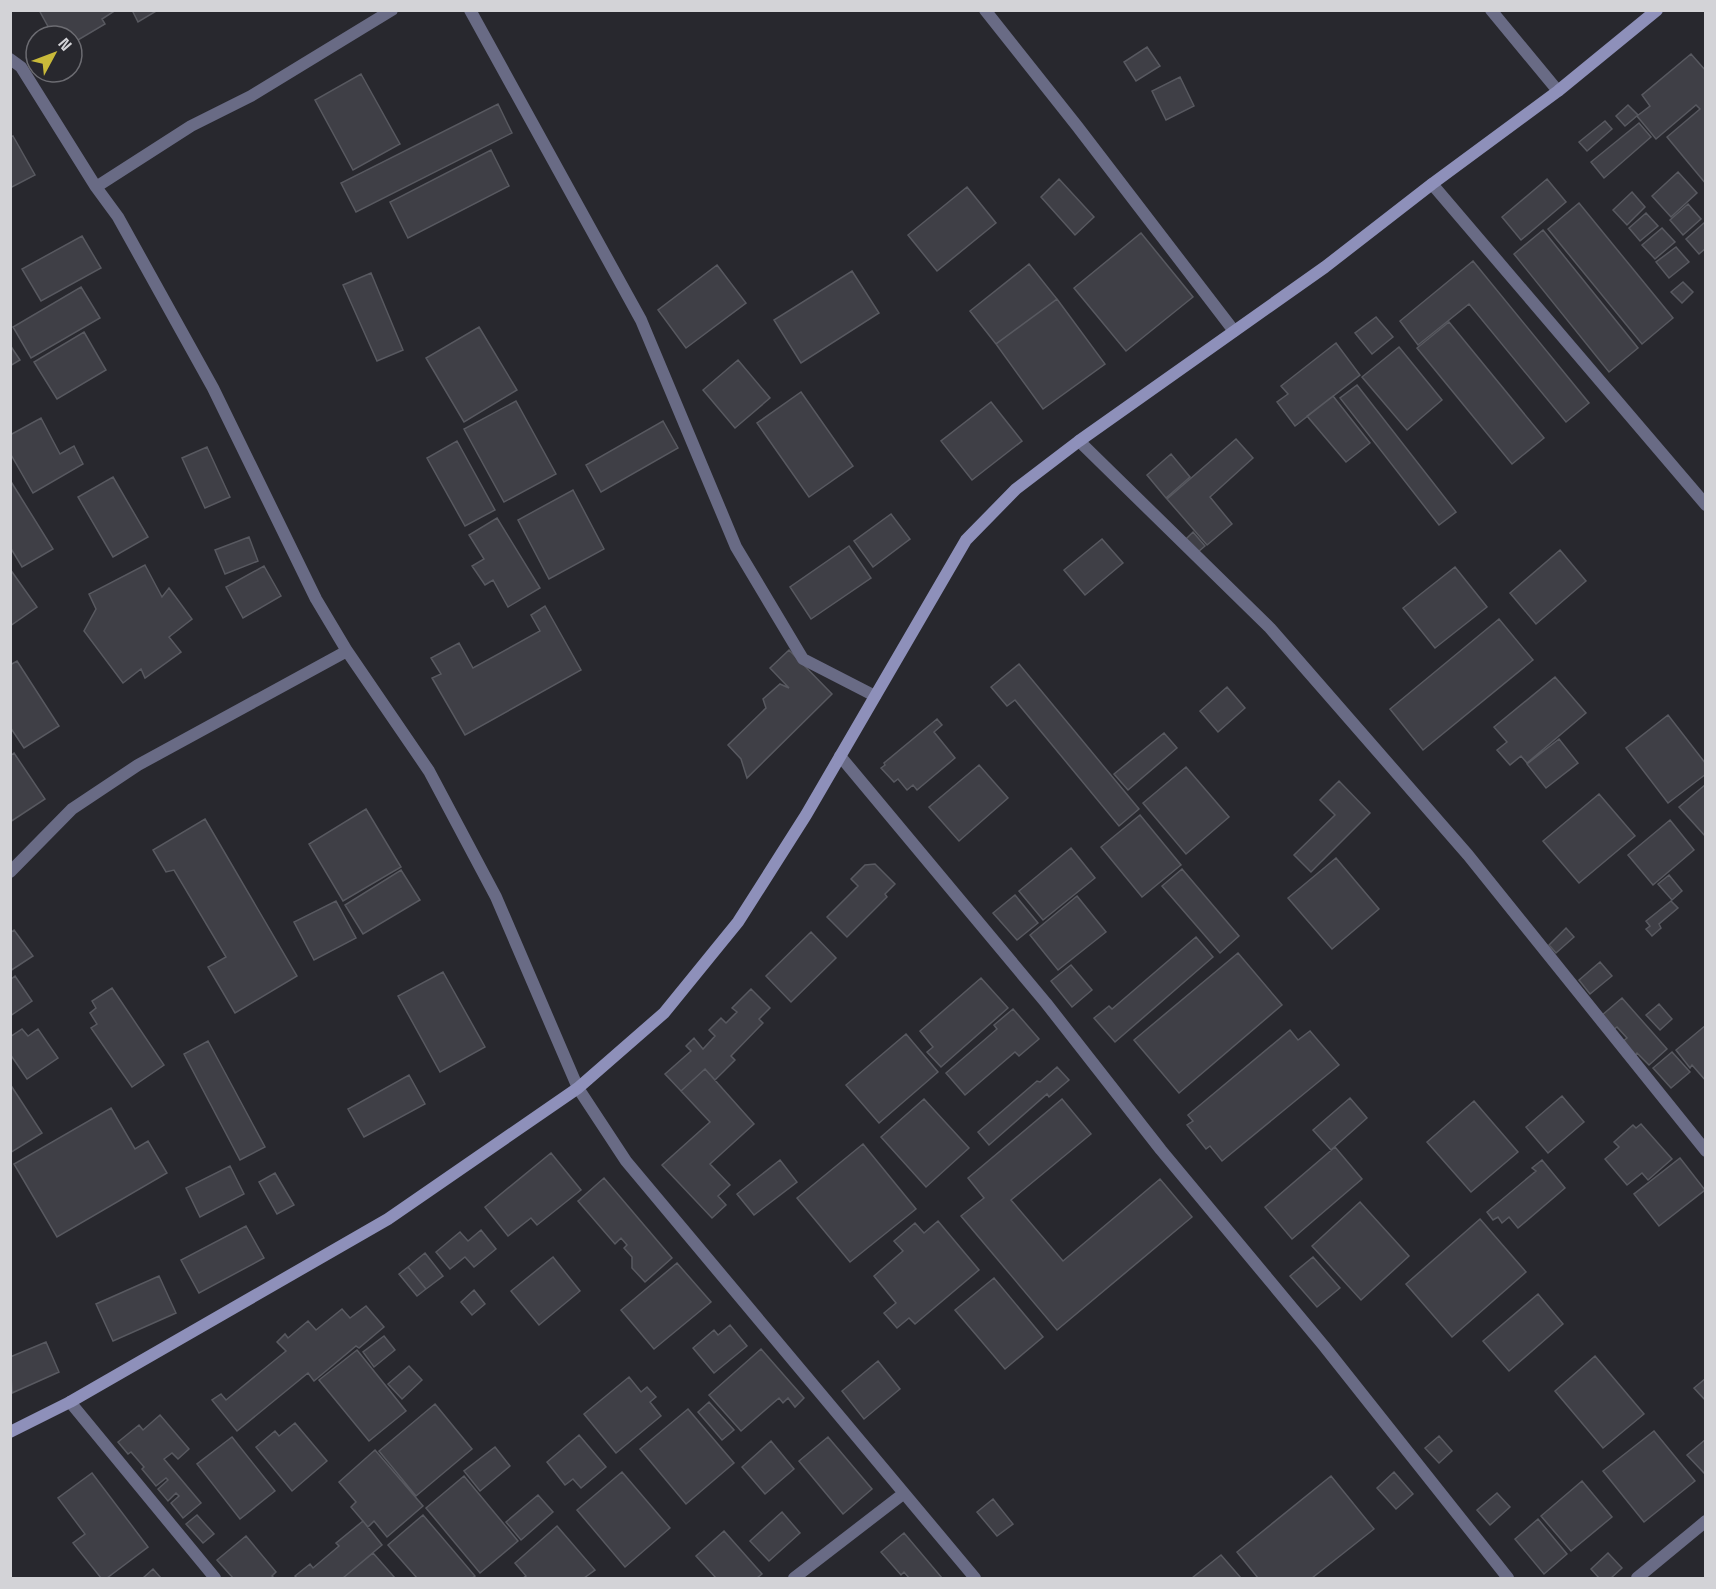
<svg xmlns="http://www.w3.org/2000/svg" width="1716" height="1589" font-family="'Space Grotesk',sans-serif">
	<rect width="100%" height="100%" fill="#28282e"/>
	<path fill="#3f3f46" stroke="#585960" stroke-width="1.5" d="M39 10H116L102 19 105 24 78 40 74 35 62 36 56 27 50 30Z
		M132 10H158L138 22Z
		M1147 47 1160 66 1136 81 1124 62Z
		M1691 54 1706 71V184L1667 137 1700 109 1696 105 1656 139 1637 116 1650 106 1642 95Z
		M361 74 400 144 353 170 315 100Z
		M1180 77 1194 106 1166 120 1152 91Z
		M498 104 512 133 356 212 341 183Z
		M1628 105 1638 115 1625 126 1616 116Z
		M1605 121 1612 129 1587 151 1579 142Z
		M1639 123 1651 137 1604 178 1591 162Z
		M13 136 35 175 10 188V137Z
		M491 150 509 186 408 238 390 202Z
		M1678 172 1697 193 1671 217 1652 196Z
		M1059 179 1094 217 1075 235 1041 197Z
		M1547 179 1566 202 1521 240 1502 217Z
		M967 187 996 223 937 271 908 235Z
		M1632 192 1645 207 1627 225 1613 210Z
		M1579 203 1673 318 1642 344 1548 229Z
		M1688 204 1701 219 1683 235 1670 220Z
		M1646 213 1658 226 1640 241 1629 228Z
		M1705 222 1706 248 1699 254 1686 239Z
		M1662 228 1675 242 1655 259 1642 245Z
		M1543 230 1638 348 1609 372 1514 254Z
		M1141 233 1193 297 1126 351 1074 288Z
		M82 236 101 268 41 301 22 269Z
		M1676 247 1689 262 1669 278 1656 262Z
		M1473 261 1589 403 1566 422 1469 304 1418 345 1400 321Z
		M1029 264 1057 299 996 344 970 311Z
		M717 265 746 303 686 348 658 310Z
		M852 271 879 313 801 363 774 320Z
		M371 273 403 350 377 361 343 285Z
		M1683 282 1693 292 1682 303 1671 292Z
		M81 287 100 318 31 358 13 327Z
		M1057 299 1105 364 1043 409 996 344Z
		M1376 317 1393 337 1372 354 1355 333Z
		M1449 322 1544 438 1512 464 1417 348Z
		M479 327 517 390 464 422 426 358Z
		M84 332 106 370 57 399 34 362Z
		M1336 343 1360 375 1295 426 1277 402 1288 394 1281 386Z
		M10 345 20 360 10 366Z
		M1399 347 1442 400 1407 430 1362 377Z
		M738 360 770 398 735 428 703 390Z
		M1357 385 1456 512 1439 525 1340 398Z
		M801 392 853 466 809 497 757 423Z
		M1333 396 1370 443 1346 462 1307 416Z
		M516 401 556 474 504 502 464 429Z
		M991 402 1022 441 972 480 941 441Z
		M41 418 60 454 74 446 83 464 33 493 10 453V435Z
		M663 421 678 448 601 492 586 465Z
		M1236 439 1253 458 1210 497 1232 524 1207 545 1167 499Z
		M457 441 495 510 465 526 427 458Z
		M207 447 230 497 205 508 182 458Z
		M1171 454 1190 477 1166 498 1147 475Z
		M113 477 148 537 113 557 78 497Z
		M10 480 53 549 22 567 10 547Z
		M573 490 604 549 549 579 518 520Z
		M891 514 910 539 873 567 854 541Z
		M497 518 540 588 508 607 493 580 485 585 472 566 484 559 469 535Z
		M1193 532 1205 546 1198 552 1186 539Z
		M249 537 258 561 225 574 215 550Z
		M1102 539 1123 563 1085 595 1064 570Z
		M849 546 871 578 811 619 790 587Z
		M1560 550 1586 581 1536 624 1510 593Z
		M145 565 162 597 169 588 192 619 169 637 181 652 145 678 141 669 123 683 84 631 96 609 89 594Z
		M264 566 281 596 243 618 226 587Z
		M1455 567 1487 607 1435 648 1403 608Z
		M10 569 37 607 10 626Z
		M545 606 581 670 465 735 432 678 441 674 431 658 459 643 473 668 540 631 531 615Z
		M1499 619 1533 660 1423 750 1390 709Z
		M789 650 832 694 747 778 741 759 728 745 766 708 763 699 780 684 789 688 770 668Z
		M17 661 59 726 24 748 10 727V665Z
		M1019 664 1139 809 1119 826 1015 700 1007 706 991 687Z
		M1555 677 1586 713 1527 763 1521 756 1510 765 1497 750 1507 742 1494 727Z
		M1227 687 1245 708 1218 732 1200 711Z
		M1668 715 1706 764V774L1668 803 1626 748Z
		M937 719 942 725 934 732 955 758 917 790 913 785 907 790 898 779 894 782 881 768 885 765 884 763Z
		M1164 733 1177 748 1128 790 1114 774Z
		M1559 739 1578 763 1546 788 1527 764Z
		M14 753 45 799 10 822V756Z
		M979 765 1008 798 959 841 929 807Z
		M1186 767 1229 817 1186 854 1143 803Z
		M1339 781 1370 813 1311 872 1294 855 1335 815 1320 800Z
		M1706 784V837L1679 807Z
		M1599 794 1635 836 1579 883 1543 841Z
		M366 809 401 867 343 901 309 844Z
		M1140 815 1181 865 1142 897 1101 847Z
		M205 819 297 976 235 1013 208 967 226 957 174 870 166 872 153 850Z
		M1670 820 1694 850 1653 885 1628 855Z
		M1071 848 1095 878 1043 920 1019 891Z
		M1336 858 1379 909 1332 949 1288 898Z
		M875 864 895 884 885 894 887 897 847 937 827 917 858 886 851 879 865 865Z
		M1182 869 1239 936 1220 953 1162 886Z
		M401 870 420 900 363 934 345 905Z
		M1669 875 1682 891 1672 900 1658 884Z
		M1015 895 1038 923 1017 940 993 913Z
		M1077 896 1106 932 1058 970 1030 935Z
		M336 901 356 938 314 960 294 922Z
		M1671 901 1678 908 1659 924 1661 928 1652 936 1646 929 1650 926 1646 921Z
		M1566 928 1574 937 1556 953 1549 945Z
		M14 930 33 956 10 971V933Z
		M811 932 836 958 791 1002 766 976Z
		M1196 937 1213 957 1115 1042 1094 1018 1109 1006 1112 1009Z
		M1238 953 1282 1005 1179 1093 1134 1040Z
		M1600 962 1612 976 1590 994 1579 980Z
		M1071 965 1092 990 1072 1007 1051 981Z
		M443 972 485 1047 440 1072 398 996Z
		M15 976 32 1001 10 1016V980Z
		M981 978 1008 1008 941 1067 927 1052 933 1047 920 1031Z
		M112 988 164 1065 132 1087 91 1028 97 1024 90 1013 96 1008 92 1001Z
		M751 989 770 1008 759 1019 763 1023 731 1056 735 1060 715 1080 705 1069 681 1091 665 1074 691 1051 686 1046 694 1038 703 1049 715 1036 709 1030 721 1018 726 1023 737 1012 732 1008Z
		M1622 998 1667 1049 1649 1065 1637 1053 1634 1056 1622 1042 1627 1038 1617 1027 1613 1030 1601 1016Z
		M1659 1004 1672 1019 1660 1030 1646 1015Z
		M1013 1009 1039 1039 1019 1056 1015 1052 965 1095 946 1073 997 1029 994 1025Z
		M1706 1025V1081L1692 1065 1690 1068 1676 1050Z
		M22 1029 28 1036 38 1029 58 1058 27 1079 10 1054V1037Z
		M1290 1030 1298 1040 1310 1031 1339 1065 1222 1161 1210 1146 1206 1149 1187 1125 1193 1121 1188 1115Z
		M906 1034 938 1072 879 1123 846 1085Z
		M208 1041 265 1147 240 1160 184 1054Z
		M1672 1052 1690 1072 1671 1088 1653 1068Z
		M1057 1067 1069 1080 1049 1097 1047 1094 989 1145 978 1132 1037 1081 1040 1082Z
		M705 1069 754 1124 710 1164 730 1185 718 1196 726 1205 712 1218 662 1165 710 1122 681 1091Z
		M409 1075 425 1104 364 1137 348 1109Z
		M10 1084 42 1133 10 1153Z
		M1562 1096 1584 1122 1548 1153 1526 1127Z
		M1350 1098 1367 1118 1331 1150 1313 1130Z
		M924 1099 969 1148 926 1187 881 1137Z
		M1062 1099 1091 1134 1011 1200 1063 1261 1160 1179 1192 1217 1057 1330 961 1216 984 1198 968 1178Z
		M1474 1101 1518 1152 1471 1192 1427 1142Z
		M111 1108 135 1149 148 1141 167 1173 57 1237 14 1164Z
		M1641 1124 1672 1159 1648 1180 1642 1173 1627 1185 1605 1159 1619 1147 1614 1142 1633 1125 1636 1128Z
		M863 1144 916 1209 850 1262 797 1198Z
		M1335 1147 1362 1179 1292 1239 1265 1207Z
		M551 1153 581 1190 537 1225 531 1218 508 1236 485 1207Z
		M1680 1158 1705 1190 1659 1226 1634 1194Z
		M780 1160 797 1182 754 1215 737 1194Z
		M1542 1160 1565 1188 1518 1228 1509 1217 1502 1223 1498 1217 1493 1220 1487 1212 1536 1171 1532 1168Z
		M230 1166 244 1194 200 1217 186 1188Z
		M275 1173 294 1205 277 1214 259 1182Z
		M604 1178 672 1258 645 1282 632 1268V1257L624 1248 627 1245 621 1238 615 1244 578 1201Z
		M1360 1202 1409 1256 1361 1300 1312 1246Z
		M1480 1219 1526 1272 1452 1337 1406 1284Z
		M938 1221 979 1270 915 1324 909 1318 897 1328 884 1313 896 1303 874 1276 903 1251 894 1241 915 1223 924 1233Z
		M246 1226 264 1258 199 1293 181 1260Z
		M481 1230 496 1249 474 1267 465 1257 450 1269 436 1252 460 1232 468 1241Z
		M425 1253 443 1276 426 1289 408 1267Z
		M553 1257 580 1291 539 1325 511 1291Z
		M1313 1257 1340 1288 1317 1307 1290 1276Z
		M677 1263 711 1302 654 1349 621 1310Z
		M408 1267 426 1289 417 1296 399 1274Z
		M159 1276 176 1313 113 1341 96 1304Z
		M994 1278 1043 1337 1005 1369 955 1310Z
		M474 1290 485 1304 472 1315 461 1302Z
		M1538 1294 1563 1324 1509 1371 1483 1341Z
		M366 1306 384 1327 359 1348 356 1346 314 1381 308 1373 237 1431 212 1400 221 1394 226 1400 286 1351 277 1342 285 1334 288 1338 308 1321 316 1330 342 1309 350 1318Z
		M730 1325 747 1346 714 1373 693 1348 714 1330 718 1335Z
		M384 1336 395 1350 374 1367 363 1352Z
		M46 1342 59 1372 12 1393 10 1357Z
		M761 1349 804 1398 795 1407 788 1398 783 1403 779 1398 741 1431 709 1395Z
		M357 1350 406 1411 369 1441 319 1380Z
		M1595 1356 1644 1414 1603 1448 1555 1391Z
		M878 1361 900 1389 864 1419 842 1391Z
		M409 1366 422 1380 402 1399 388 1384Z
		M629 1377 641 1392 647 1387 656 1397 650 1402 661 1416 616 1453 584 1414Z
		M1706 1378V1401L1694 1388Z
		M709 1402 734 1430 722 1440 698 1412Z
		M435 1404 472 1449 416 1496 379 1451Z
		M688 1409 734 1463 686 1504 640 1449Z
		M160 1415 189 1449 178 1459 172 1453 164 1459 201 1503 183 1518 171 1503 179 1496 176 1493 168 1501 158 1489 168 1480 166 1478 156 1486 142 1469 144 1467 131 1452 128 1454 118 1442 139 1425 143 1430Z
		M295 1423 327 1461 292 1491 256 1447 275 1431 279 1436Z
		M1654 1431 1695 1481 1644 1522 1603 1471Z
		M579 1435 606 1467 581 1488 573 1479 565 1485 547 1462Z
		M1439 1436 1452 1451 1439 1463 1425 1448Z
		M232 1437 275 1491 240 1519 197 1464Z
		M828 1437 872 1489 843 1514 799 1461Z
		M1706 1439V1475L1687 1455Z
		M771 1441 794 1469 765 1494 742 1467Z
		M495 1447 510 1466 480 1491 464 1471Z
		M375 1450 423 1506 387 1537 374 1521 368 1527 351 1507 356 1502 339 1482Z
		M622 1472 670 1528 625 1567 577 1510Z
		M1394 1472 1413 1494 1396 1509 1377 1488Z
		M92 1473 148 1547 107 1578H101L73 1543 85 1534 58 1498Z
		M464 1476 518 1541 480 1573 426 1508Z
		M1331 1476 1374 1529 1312 1578H1258L1237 1552Z
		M1582 1481 1612 1517 1571 1551 1541 1516Z
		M1497 1493 1510 1507 1490 1525 1477 1510Z
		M538 1495 553 1512 521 1540 506 1522Z
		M993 1499 1013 1524 997 1536 977 1512Z
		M782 1512 800 1533 769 1561 750 1541Z
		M197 1515 214 1534 203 1543 186 1524Z
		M423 1515 475 1576 472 1578H417L388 1545Z
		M1538 1519 1567 1554 1544 1574 1515 1539Z
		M363 1521 382 1545 343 1578H297L295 1576 310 1564 313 1568 339 1546 336 1543Z
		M557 1526 595 1570 584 1578H523L526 1576 515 1563Z
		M724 1531 762 1574 757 1578H716L696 1556Z
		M904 1533 942 1578H909L904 1572 901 1575 881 1552Z
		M246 1536 276 1572 272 1576 274 1578H233L217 1560Z
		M373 1553 395 1578H343Z
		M1608 1553 1622 1568 1611 1578H1599L1591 1569Z
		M1221 1555 1241 1578H1192Z
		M153 1569 161 1578H143Z"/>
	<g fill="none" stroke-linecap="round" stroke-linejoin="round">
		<path stroke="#696b85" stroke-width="12" d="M470 10 641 320 736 547 803 659 875 696
			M985 10 1077 126 1234 331
			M1491 10 1558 91
			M10 59 21 67 96 187 118 217 213 388 316 599 347 651 429 771 496 897 578 1088 626 1161 975 1578
			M1432 184 1706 505
			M96 187 191 126 251 96 392 10
			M1079 441 1270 628 1468 855 1706 1151
			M840 756 1046 1003 1161 1150 1324 1346 1508 1578
			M10 872 72 809 138 765 347 651
			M70 1402 215 1578
			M794 1578 903 1494
			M1637 1578 1706 1521"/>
		<path stroke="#8e90ba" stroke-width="12" d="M10 1432 70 1402 388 1219 578 1088 664 1013 738 922 806 815 966 540 1016 489 1079 441 1325 267 1432 184 1558 91 1657 10"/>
	</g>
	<rect width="1716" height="1589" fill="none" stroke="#d3d3d7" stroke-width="24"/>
	<g transform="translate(54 54) rotate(49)"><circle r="28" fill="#28282e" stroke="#6c6c72" stroke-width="1.5"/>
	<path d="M0-4.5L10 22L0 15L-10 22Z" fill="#c9ba3a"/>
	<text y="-9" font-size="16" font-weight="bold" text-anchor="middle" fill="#d3d3d7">N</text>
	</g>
</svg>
